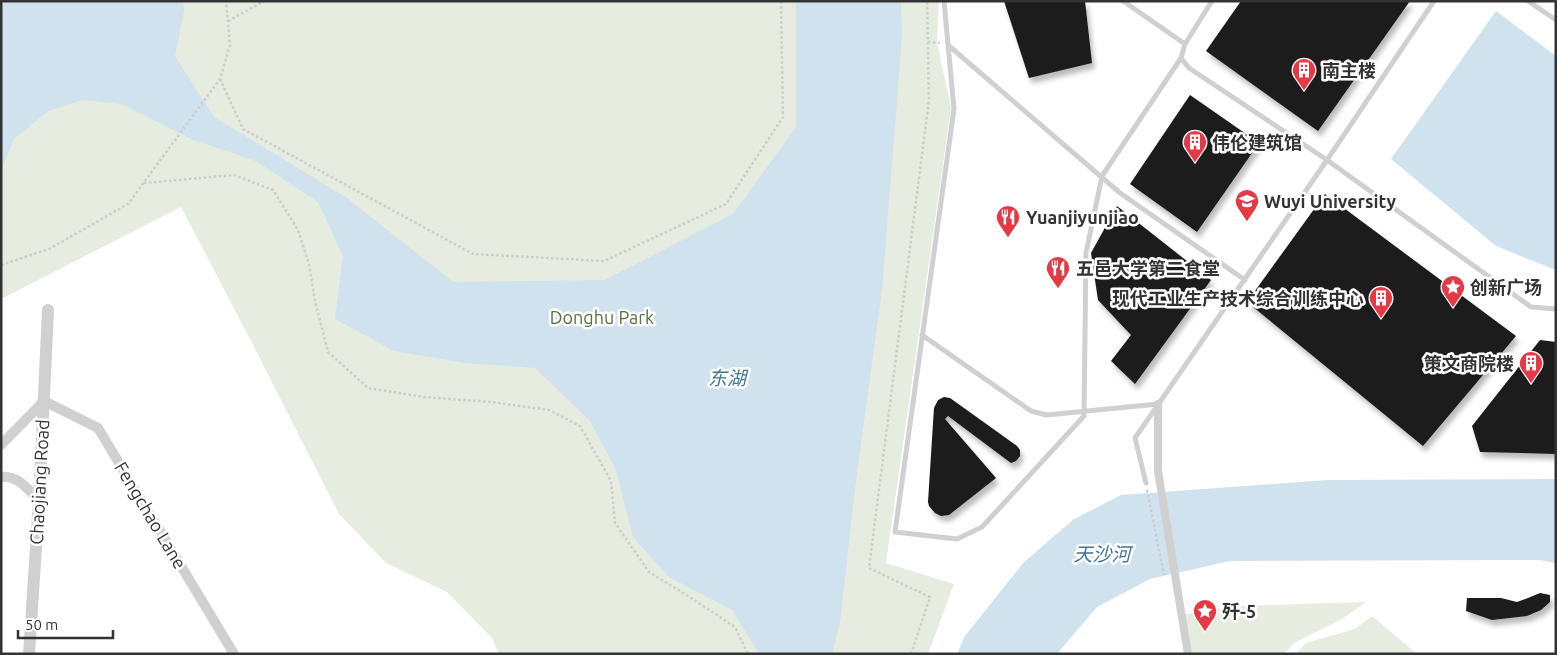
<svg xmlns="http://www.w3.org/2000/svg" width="1557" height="655" font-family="Ubuntu,'Noto Sans SC',sans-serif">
	<defs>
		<filter id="shadow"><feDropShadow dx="3" dy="5.5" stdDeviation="2.5" flood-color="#0004"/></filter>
	</defs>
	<rect width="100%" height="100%" fill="#fff"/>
	<path fill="#e6ecdf" d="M1 1H939L937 42 951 108 886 563 954 584 928 654H499L492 638 447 592 386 563 339 514 251 341 181 207 1 299Z
		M1366 602 1342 619 1294 643 1284 654H1186L1180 615 1234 606Z
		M1372 616 1417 654H1296L1306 643 1355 629Z"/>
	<path fill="#cfe2ee" d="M1 1H183L184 11 175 56 214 117 347 198 453 282 605 280 733 214 796 127V1H901L902 36 882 290 856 480 840 623 832 654H759L732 610 669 577 633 537 616 470 590 421 535 368 465 363 394 351 335 319 343 256 318 202 256 161 191 139 122 104 83 100 48 111 14 139 1 170Z
		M1496 11 1556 56V270L1496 246 1391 159Z
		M1556 479V563L1539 560 1230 561 1150 579 1097 607 1057 654H957L965 636 1024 562 1074 519 1121 495 1327 480Z"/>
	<path fill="#1a1a1a" filter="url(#shadow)" d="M1004 1H1085L1092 63 1029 78Z
		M1241 1H1410L1318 131 1206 51Z
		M1190 95 1259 143 1197 232 1130 184Z
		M1325 194 1516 336 1423 446 1247 302Z
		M1117 206 1211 280 1135 384 1111 361 1131 335 1098 300 1091 253Z
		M1540 340 1556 342V454L1480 452 1472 426Z
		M944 397 950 398 1017 446 1020 450V456L1016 461 1011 463 948 416 945 419 996 478 949 515 941 516 935 513 929 506 928 502 934 408 938 400Z
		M1540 593 1550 595V602L1541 610 1527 616 1492 620 1466 611 1467 598H1501L1517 602 1528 598Z"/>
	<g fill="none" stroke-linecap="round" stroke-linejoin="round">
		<path stroke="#cdcdcd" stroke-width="2.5" stroke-dasharray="2.5 2.5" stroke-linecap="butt" d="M228 21 264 1
			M928 42 940 43
			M220 79 243 129 473 254 604 261 726 204 783 117 781 1
			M144 183 234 175 273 190 298 230 309 264 315 301 328 352 368 388 424 397 491 402 549 410 580 426 611 481 615 523 649 572 688 596 735 627 748 654
			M1 265 49 249 128 204 220 79 230 45 226 1
			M1147 490 1164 575
			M911 654 930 597 869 568 929 100 927 1"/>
		<path stroke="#d0d0d0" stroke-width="5" d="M944 1 954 109 895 532 957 539 982 527 1084 416 1086 253 1102 176 1181 58
			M1123 1 1185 44
			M1212 1 1185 44 1181 58 1189 68 1327 160 1531 307 1556 309
			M1528 1 1556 20
			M948 45 1120 193 1245 280
			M922 335 1031 411 1047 415 1158 404
			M1146 483 1135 438 1327 160 1434 1"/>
		<path stroke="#d0d0d0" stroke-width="8" d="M1158 404V471L1188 654"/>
		<path stroke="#d0d0d0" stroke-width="10" d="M1 445 44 401 98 428 234 654
			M1 477C18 475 29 490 39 501"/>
		<path stroke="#d0d0d0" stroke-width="12" d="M29 654 39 501 48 310"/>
	</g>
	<defs>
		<g id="building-pin" transform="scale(1.25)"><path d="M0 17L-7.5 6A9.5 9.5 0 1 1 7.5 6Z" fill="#e63946" stroke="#fff"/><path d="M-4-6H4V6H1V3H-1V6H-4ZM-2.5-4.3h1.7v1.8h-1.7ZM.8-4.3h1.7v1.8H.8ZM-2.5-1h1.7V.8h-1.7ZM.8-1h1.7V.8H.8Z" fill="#fff"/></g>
		<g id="university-pin" transform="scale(1.25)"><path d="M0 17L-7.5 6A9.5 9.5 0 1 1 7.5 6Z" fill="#e63946" stroke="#fff"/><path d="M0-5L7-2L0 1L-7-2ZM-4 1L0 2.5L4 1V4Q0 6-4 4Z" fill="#fff"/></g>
		<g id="restaurant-pin" transform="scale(1.25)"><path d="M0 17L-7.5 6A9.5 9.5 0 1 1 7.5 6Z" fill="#e63946" stroke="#fff"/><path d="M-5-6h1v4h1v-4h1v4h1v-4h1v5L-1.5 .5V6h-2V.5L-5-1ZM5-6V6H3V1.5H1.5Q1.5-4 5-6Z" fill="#fff"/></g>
		<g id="sight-pin" transform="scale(1.25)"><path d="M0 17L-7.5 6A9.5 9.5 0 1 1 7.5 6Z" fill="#e63946" stroke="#fff"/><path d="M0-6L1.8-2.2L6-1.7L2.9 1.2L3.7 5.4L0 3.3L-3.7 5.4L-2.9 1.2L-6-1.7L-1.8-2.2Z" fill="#fff"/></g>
	</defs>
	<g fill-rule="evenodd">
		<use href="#building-pin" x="1304" y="70"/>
		<use href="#building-pin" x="1195" y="142"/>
		<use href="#university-pin" x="1247" y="201"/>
		<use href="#restaurant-pin" x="1008" y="217"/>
		<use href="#restaurant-pin" x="1058" y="268"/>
		<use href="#sight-pin" x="1453" y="287"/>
		<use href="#building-pin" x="1381" y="298"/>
		<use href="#building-pin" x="1531" y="363"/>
		<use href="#sight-pin" x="1205" y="611"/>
	</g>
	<g text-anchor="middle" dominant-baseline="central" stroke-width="5" stroke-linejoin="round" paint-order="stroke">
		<g font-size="18" font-weight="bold" fill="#333" stroke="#fff" text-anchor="start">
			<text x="1322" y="70">南主楼</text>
			<text x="1212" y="142">伟伦建筑馆</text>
			<text x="1264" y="201">Wuyi University</text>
			<text x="1026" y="217">Yuanjiyunjiao</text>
			<text x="1076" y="268">五邑大学第二食堂</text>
			<text x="1470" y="287">创新广场</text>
			<text x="1364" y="298" text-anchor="end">现代工业生产技术综合训练中心</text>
			<text x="1514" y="363" text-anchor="end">策文商院楼</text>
			<text x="1222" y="611">歼-5</text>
		</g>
		<g font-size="18" fill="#56703f" stroke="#fff">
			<text x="602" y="317">Donghu Park</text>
		</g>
		<g font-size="18" fill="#333" stroke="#fff">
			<text transform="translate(39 482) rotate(-87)">Chaojiang Road</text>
			<text transform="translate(151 515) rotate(59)">Fengchao Lane</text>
		</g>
		<g font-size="19" font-style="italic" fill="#3f7597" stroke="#fff">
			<text x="727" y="378">东湖</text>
			<text x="1102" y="554">天沙河</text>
		</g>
	</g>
	<rect width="1557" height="655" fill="none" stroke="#333333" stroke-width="5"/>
	<path d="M18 630v8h95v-8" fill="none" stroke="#333333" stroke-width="2.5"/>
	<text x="25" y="630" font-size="15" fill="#333333" stroke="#ffffff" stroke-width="4" paint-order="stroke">50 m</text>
</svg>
